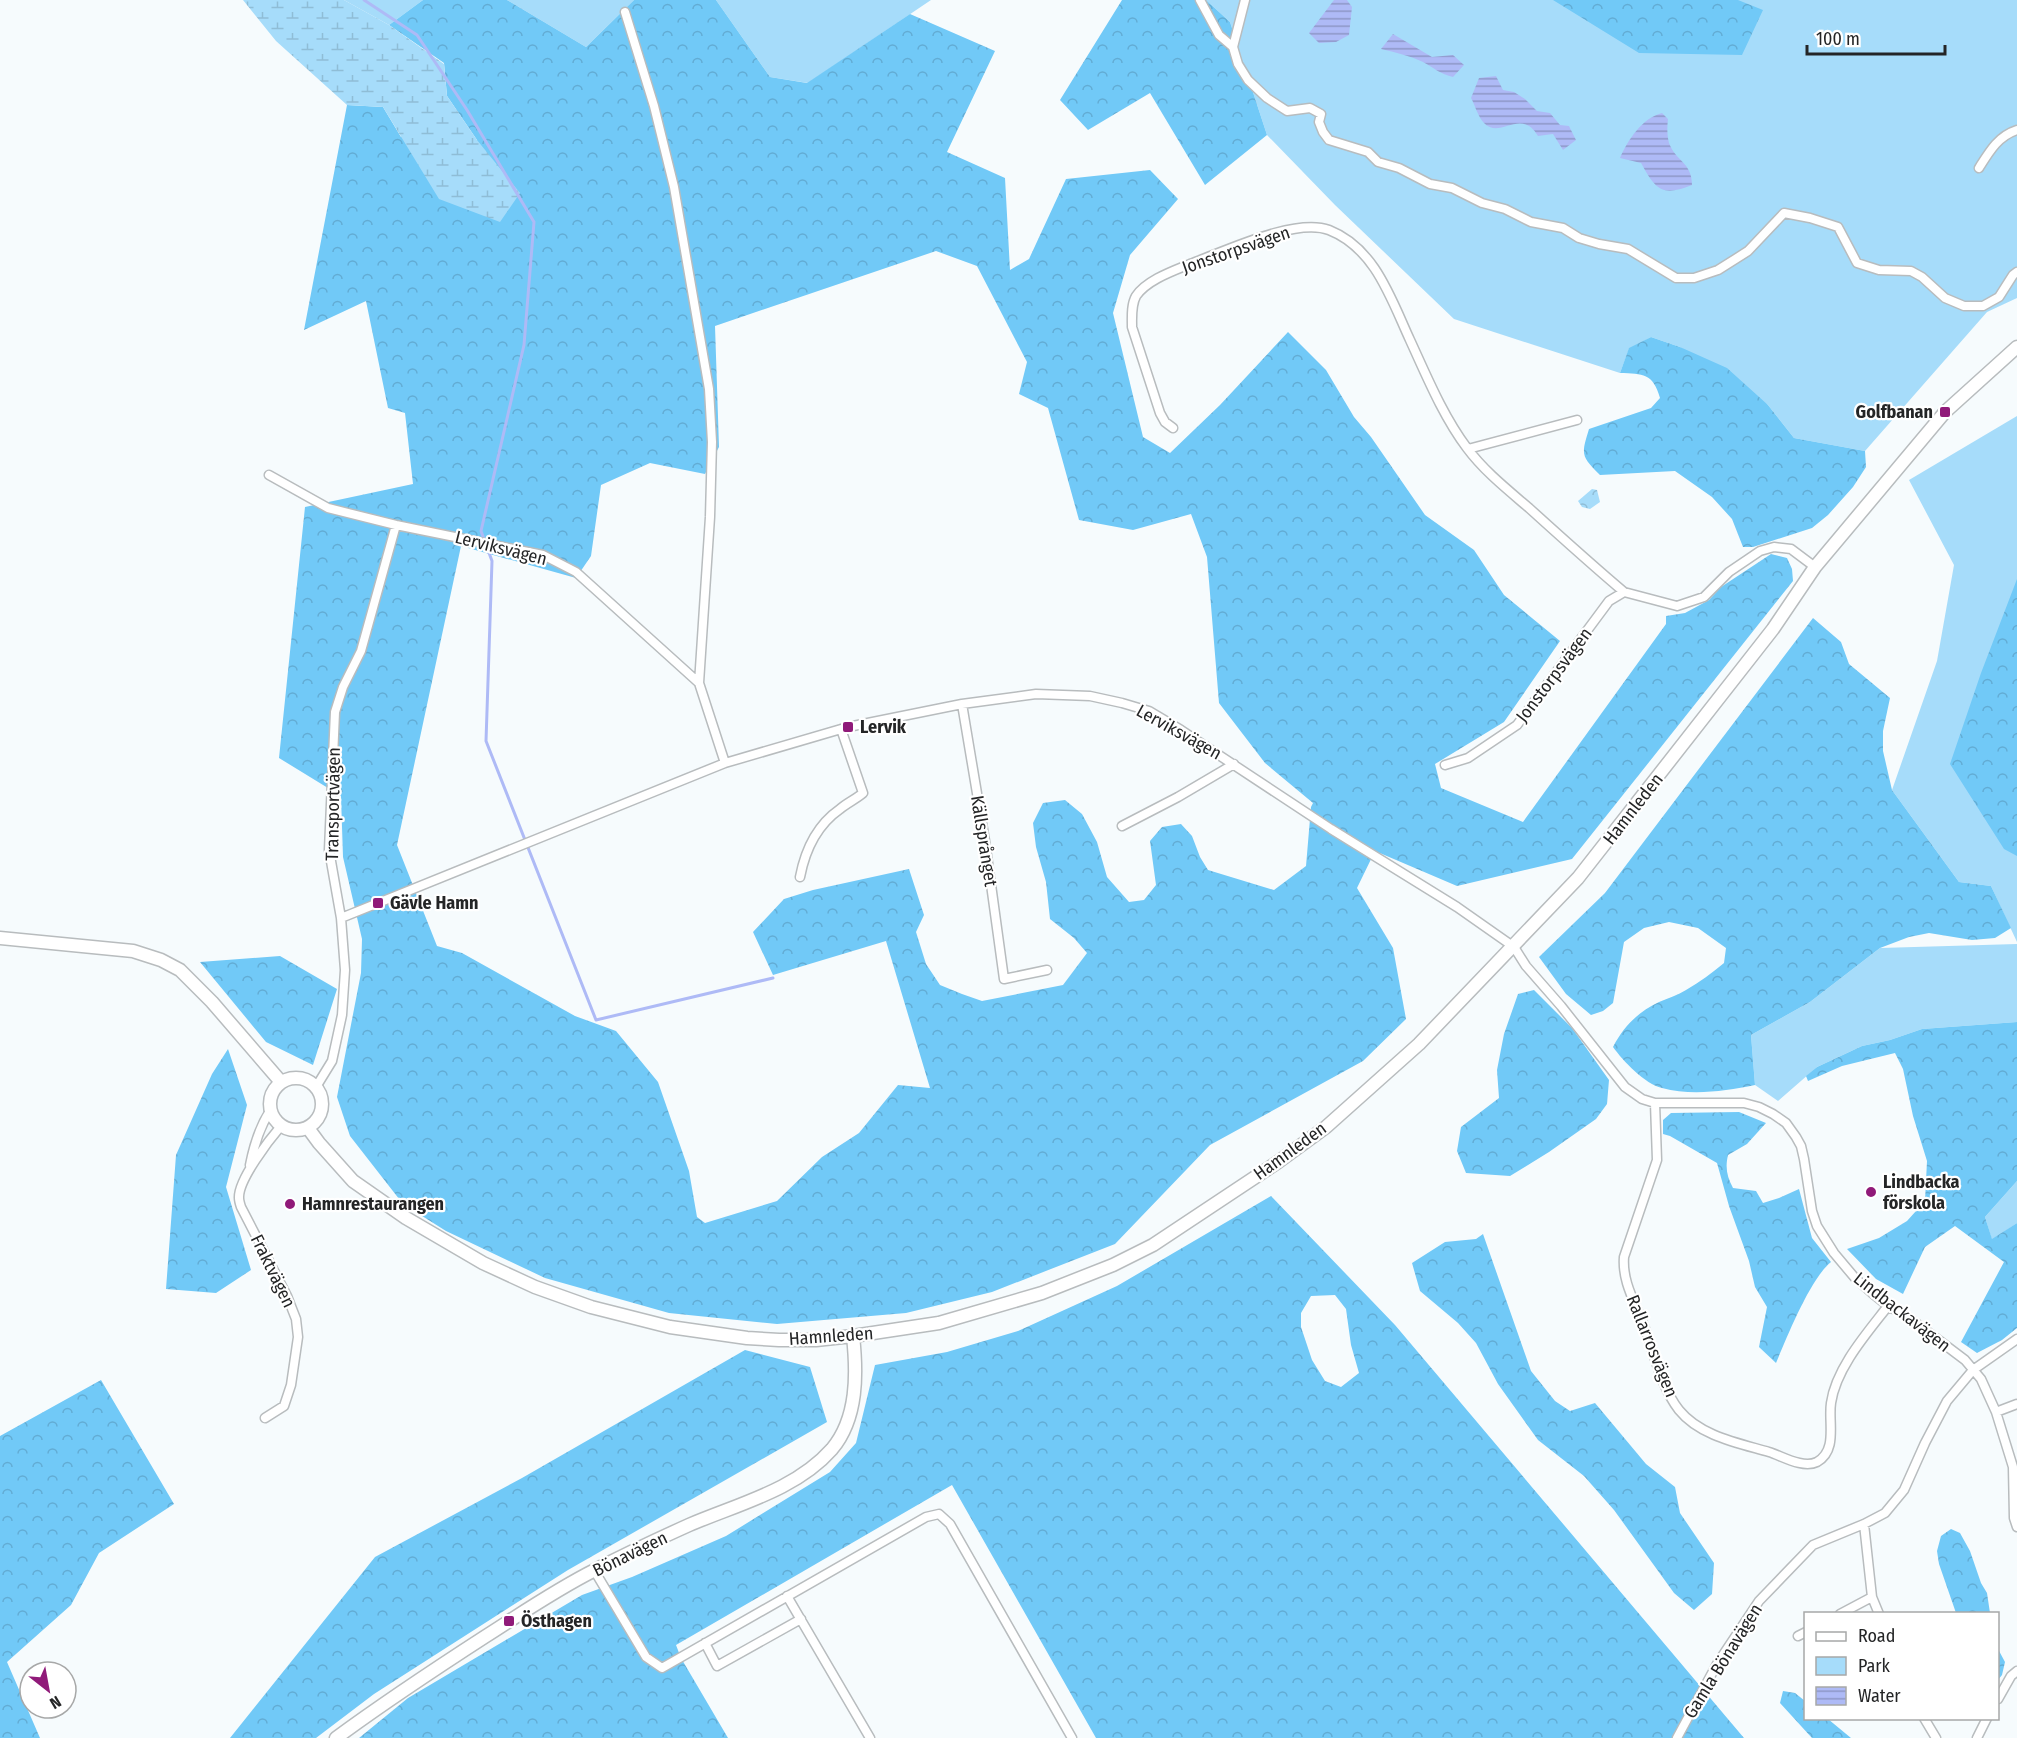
<svg xmlns="http://www.w3.org/2000/svg" width="2017" height="1738" font-family="'Fira Sans Condensed',sans-serif">
	<defs>
		<pattern id="forest-crowns" width="20" height="18" patternUnits="userSpaceOnUse" patternTransform="scale(1.5)"><rect width="20" height="18" fill="#71c9f7"/><path d="M2 6a3 3 0 1 1 6 0M12 15a3 3 0 1 1 6 0" fill="none" stroke="#62acd4"/></pattern>
		<pattern id="wetland-marsh" width="20" height="14" patternUnits="userSpaceOnUse" patternTransform="scale(1.5)"><rect width="20" height="14" fill="#a6dcfa"/><path d="M1 5h8M5 5V1M11 12h8M15 12V8" fill="none" stroke="#8fbdd6"/></pattern>
		<pattern id="park-crowns" width="20" height="18" patternUnits="userSpaceOnUse" patternTransform="scale(1.5)"><rect width="20" height="18" fill="#a6dcfa"/><path d="M2 6a3 3 0 1 1 6 0M12 15a3 3 0 1 1 6 0" fill="none" stroke="#8fbdd6"/></pattern>
		<pattern id="water-rules" width="6" height="5" patternUnits="userSpaceOnUse" patternTransform="scale(1.5)"><rect width="6" height="5" fill="#aebaf6"/><path d="M0 2.5h6" fill="none" stroke="#8d97c7"/></pattern>
	</defs>
	<rect width="100%" height="100%" fill="#f6fbfd"/>
	<path fill="#a6dcfa" d="M344 0H423L389 25Z
		M507 0H634L586 47Z
		M716 0H931L808 83 770 77Z
		M1206 0H2017V298L1987 312 1865 451 1794 438 1768 405 1680 347 1651 337 1629 349 1620 373 1454 319 1335 205 1267 135 1230 22Z
		M2017 416V942L1991 886 1959 882 1892 790 1937 661 1954 565 1909 480Z
		M2017 944V1022L1922 1029 1890 1040 1862 1046 1817 1067 1778 1101 1755 1085 1751 1035 1810 1002 1880 948Z
		M2017 1181V1223L1992 1240 1985 1217Z"/>
	<path fill="url(#forest-crowns)" fill-rule="evenodd" d="M423 0H507L586 47 634 0H716L770 77 807 83 910 14 995 51 947 152 1005 178 1010 270 1029 259 1066 179 1150 170 1178 199 1130 255 1113 313 1143 437 1170 453 1220 405 1288 332 1326 370 1354 417 1371 437 1425 515 1474 550 1504 595 1560 641 1504 722 1435 764 1441 788 1523 822 1666 624V616L1685 613 1709 600 1721 587 1771 554 1787 558 1792 569 1793 581 1572 859 1457 886 1375 851 1357 888 1393 948 1406 1019 1363 1061 1210 1145 1115 1244 992 1292 906 1313 777 1324 669 1313 545 1278 446 1231 403 1204 350 1136 337 1097 361 973 362 939 343 857 341 796 279 758 305 507 413 484 405 413 388 408 366 301 304 330 347 105 383 107 401 137 477 140 447 96 444 63 389 25ZM936 251 977 266 1027 362 1019 394 1048 408 1079 520 1133 530 1191 514 1207 557 1219 703 1265 763 1313 803 1311 807 1306 866 1274 890 1208 870 1200 857 1192 836 1181 824 1162 827 1150 841 1156 885 1144 900 1129 902 1107 877 1097 842 1082 814 1065 800 1043 803 1033 823 1036 847 1046 882 1050 919 1074 938 1087 953 1063 985 982 1001 962 994 940 985 926 964 916 932 924 915 909 869 813 890 784 899 753 932 773 975 886 941 930 1088 898 1085 859 1133 822 1157 777 1201 705 1223 697 1217 689 1171 658 1082 616 1031 575 1016 462 953 437 946 397 845 461 546 576 578 591 556 601 485 650 463 705 474 719 447 715 326Z
		M1122 0H1206L1230 22 1267 135 1205 185 1150 93 1088 130 1060 100Z
		M1553 0H1738L1763 10 1742 55 1639 53Z
		M1651 337 1680 347 1727 368 1768 405 1794 438 1865 451 1866 467 1853 487 1828 515 1812 528 1753 547H1743L1732 519 1712 497 1675 471 1600 475C1581 456 1581 455 1589 429L1651 408 1660 398C1653 373 1643 374 1620 373L1629 348Z
		M2017 579V856L2004 849 1950 764 1981 673Z
		M1813 618 1841 642 1849 664 1890 698 1883 731V751L1892 790 1959 882 1991 886 2011 928 1995 938 1972 940 1929 933 1909 937 1880 948 1810 1002 1751 1035 1755 1085C1725 1091 1692 1096 1662 1088 1645 1084 1623 1061 1613 1047 1624 1026 1638 1012 1659 1002 1668 998 1678 995 1686 990 1700 982 1712 973 1724 963L1726 948 1698 928 1669 922 1644 928 1624 942 1613 1003 1603 1011 1591 1015 1566 994 1539 957 1605 893Z
		M280 956 337 989 313 1065 266 1042 200 962Z
		M1534 990 1572 1028 1609 1080 1607 1104 1596 1119 1549 1152 1510 1176 1466 1173 1457 1151 1461 1127 1499 1098 1497 1070 1504 1034 1518 994Z
		M2017 1022V1181L1985 1217 1992 1239 2017 1223V1328L2002 1340 1977 1353 1961 1342 2004 1262 1955 1226 1925 1247 1903 1294 1876 1279 1847 1249 1879 1238 1907 1221 1925 1201 1927 1161 1913 1116 1903 1069 1895 1053 1842 1066 1808 1081 1806 1076 1817 1067 1862 1046 1890 1040 1922 1029Z
		M228 1049 247 1105 226 1187 251 1270 216 1293 166 1289 176 1155 212 1074Z
		M1739 1112 1766 1123 1747 1144 1728 1155C1725 1168 1727 1177 1733 1188L1756 1191 1763 1203 1779 1198 1799 1189 1812 1238 1831 1262C1810 1279 1787 1337 1776 1363L1759 1347 1767 1307 1755 1287 1749 1261 1729 1206 1717 1163 1670 1136 1663 1134V1120L1671 1113Z
		M1271 1196 1395 1325 1744 1738H1096L952 1485 676 1645 681 1658 728 1738H359L408 1698 582 1595 632 1577 726 1536 830 1472 856 1443 875 1365 947 1352 1018 1331 1117 1286ZM1335 1295 1346 1309 1351 1345 1359 1373 1341 1387 1325 1381 1312 1360 1301 1327V1313L1311 1296Z
		M1483 1234 1531 1371 1555 1401 1570 1411 1595 1403 1646 1464 1675 1487 1680 1513 1714 1563 1712 1594 1694 1610 1674 1593 1614 1510 1584 1476 1538 1440 1498 1384 1476 1343 1458 1323 1420 1291 1412 1263 1445 1242 1476 1239Z
		M745 1350 810 1367 827 1422 568 1570 374 1694 316 1738H230L375 1557 522 1478Z
		M101 1380 174 1504 99 1553 71 1605 7 1662 40 1738H0V1436Z
		M1951 1529 1960 1533 1970 1551 1981 1583 1987 1593 1990 1613H1956L1939 1564 1937 1551 1941 1536Z
		M1998 1649 2005 1662 2002 1675 1998 1680Z
		M1783 1691 1795 1693 1805 1701 1806 1718 1828 1719 1851 1738H1812L1780 1703Z"/>
	<path fill="url(#wetland-marsh)" d="M243 0H344L389 25 444 64 447 96 477 140 520 193 500 222 439 199 383 107 347 105 276 41Z"/>
	<path fill="url(#park-crowns)" d="M1592 489 1597 490 1600 502 1590 509 1582 507 1578 501Z"/>
	<path fill="url(#water-rules)" d="M1334 0H1347L1352 7 1349 35 1336 42 1319 43 1309 33Z
		M1393 34 1432 57 1453 55 1464 65 1453 77C1438 73 1436 69 1423 62 1410 56 1395 52 1381 49Z
		M1496 76 1503 90 1514 92 1525 99 1537 111 1550 113 1560 125 1569 126 1576 140 1563 150 1553 134 1538 136C1521 107 1500 140 1484 123 1478 117 1475 105 1471 98L1479 78Z
		M1662 113 1668 119C1667 127 1667 135 1669 143 1676 162 1692 162 1692 185 1662 197 1656 190 1641 163L1620 158C1628 140 1642 118 1662 113Z"/>
	<g fill="none" stroke-linecap="round" stroke-linejoin="round">
		<path stroke="#aebaf6" stroke-width="3" d="M364 0 417 35 467 110 534 222 524 345 481 531 492 561 486 741 596 1020 773 978"/>
		<g stroke="#b8bcbe" stroke-width="11">
			<path id="street" d="M1200 0 1219 35 1233 47 1238 64 1248 80 1267 98 1287 111 1310 108 1321 114 1319 122 1323 132 1329 140 1368 152 1378 162 1399 168 1430 184 1452 188 1482 203 1505 209 1531 222 1563 228 1579 238 1599 244 1628 249 1676 278H1694L1718 270 1748 251 1784 213 1810 218 1838 227 1857 263 1879 270 1911 271 1922 277 1945 298 1964 306H1983L1999 297 2013 275 2017 272
				M625 12 654 106 674 187 709 389 712 442 710 517 699 683 725 763
				M1233 47 1245 0
				M1979 168C1989 152 1998 136 2017 130
				M1173 428 1165 422 1160 413 1132 327C1132 317 1131 305 1136 296 1147 280 1173 271 1190 264 1224 252 1295 217 1329 230 1375 248 1391 299 1410 340 1427 377 1443 416 1467 448 1484 471 1508 490 1529 508 1561 537 1592 565 1624 592
				M1468 449 1577 420
				M269 475 328 508 396 525 543 555 576 572 699 683
				M962 704 985 841 1004 979 1047 970
				M1445 765 1468 758 1517 725 1609 601 1624 592 1677 606 1704 597 1729 572 1760 551 1774 547 1791 549 1815 567
				M1122 826 1178 797 1234 764
				M800 877C805 851 817 825 840 809 847 803 856 799 863 793L841 729
				M341 918 725 763 848 727 962 704 1036 694 1090 696 1122 703 1149 711 1181 730 1331 829 1457 907 1514 947 1526 966 1561 1006 1625 1087 1642 1099 1655 1103H1744L1759 1107 1773 1114 1786 1123 1796 1137 1801 1146 1804 1159 1812 1211 1817 1226 1834 1253 1855 1278 1872 1293 1888 1306 1908 1317 1965 1360 1981 1379 1996 1412 2013 1467 2014 1518 2017 1527
				M316 1087 332 1061 342 1015 345 970 341 918 329 850 335 712 343 687 361 651 396 525
				M1655 1103 1657 1160 1624 1257C1622 1282 1635 1302 1644 1326 1654 1353 1661 1387 1679 1410 1700 1436 1738 1443 1769 1452 1782 1456 1803 1469 1817 1462 1838 1450 1828 1422 1831 1403 1836 1368 1867 1333 1888 1306
				M250 1165C254 1145 259 1128 270 1111
				M1996 1412 2017 1404
				M265 1418 284 1406 291 1385 298 1337 296 1319 287 1296 241 1207C240 1204 239 1201 239 1198 238 1180 269 1140 281 1126
				M1864 1524 1872 1597 1879 1614
				M594 1570 646 1657 662 1668 926 1517 939 1514 950 1524 1072 1738
				M787 1596 870 1738
				M1840 1614 1872 1597
				M1798 1636 1806 1632
				M705 1643 717 1666 801 1619
				M1998 1699 2011 1676 2017 1671
				M1924 1718 1936 1738
				M1677 1738 1717 1664 1759 1601 1813 1545 1864 1524 1885 1513 1904 1490 1925 1443 1947 1401 1973 1370 2017 1339
				M1977 1738 1987 1718"/>
		</g>
		<g stroke="#b8bcbe" stroke-width="15">
			<path id="secondary" d="M0 938 133 951 161 960 180 970 212 1002 281 1082
				M270 1104a26 26 0 1 1 52 0a26 26 0 1 1-52 0Z
				M308 1128 319 1143 353 1181 406 1218 483 1263 535 1287 591 1307 670 1327 747 1338 779 1340H816L853 1336 939 1323 1042 1293 1113 1265 1153 1245 1278 1162 1326 1127 1419 1044 1578 878 1773 629 1815 567 1945 412 2017 347
				M336 1738C385 1702 435 1669 486 1636 522 1613 557 1589 595 1570 626 1554 658 1539 689 1525 738 1504 796 1490 832 1449 858 1418 857 1373 853 1336"/>
		</g>
		<use href="#street" stroke="#fff" stroke-width="8"/>
		<use href="#secondary" stroke="#fff" stroke-width="12"/>
	</g>
	<g fill="#901a79" stroke="#fff" stroke-width="2">
		<rect x="1939" y="406" width="12" height="12" rx="3"/>
		<rect x="842" y="721" width="12" height="12" rx="3"/>
		<rect x="372" y="897" width="12" height="12" rx="3"/>
		<circle cx="1871" cy="1192" r="6"/>
		<circle cx="290" cy="1204" r="6"/>
		<rect x="503" y="1615" width="12" height="12" rx="3"/>
	</g>
	<g text-anchor="middle" dominant-baseline="central" stroke-width="4.5" stroke-linejoin="round" paint-order="stroke">
		<g font-size="18" fill="#242526" stroke="#fff">
			<text transform="translate(1236 250) rotate(-19)">Jonstorpsvägen</text>
			<text transform="translate(501 548) rotate(14)">Lerviksvägen</text>
			<text transform="translate(1554 675) rotate(-53)">Jonstorpsvägen</text>
			<text transform="translate(1179 732) rotate(29)">Lerviksvägen</text>
			<text transform="translate(333 804) rotate(-89)">Transportvägen</text>
			<text transform="translate(1633 809) rotate(-52)">Hamnleden</text>
			<text transform="translate(984 841) rotate(81)">Källsprånget</text>
			<text transform="translate(1290 1151) rotate(-36)">Hamnleden</text>
			<text transform="translate(273 1271) rotate(64)">Fraktvägen</text>
			<text transform="translate(1902 1312) rotate(38)">Lindbackavägen</text>
			<text transform="translate(831 1336) rotate(-4)">Hamnleden</text>
			<text transform="translate(1652 1346) rotate(68)">Rallarrosvägen</text>
			<text transform="translate(630 1554) rotate(-26)">Bönavägen</text>
			<text transform="translate(1723 1661) rotate(-58)">Gamla Bönavägen</text>
		</g>
		<g font-size="18" font-weight="bold" fill="#242526" stroke="#fff" text-anchor="start">
			<text x="1933" y="412" text-anchor="end">Golfbanan</text>
			<text x="860" y="727">Lervik</text>
			<text x="390" y="903">Gävle Hamn</text>
			<text x="1883" y="1182">Lindbacka<tspan x="1883" dy="21">förskola</tspan></text>
			<text x="302" y="1204">Hamnrestaurangen</text>
			<text x="521" y="1621">Östhagen</text>
		</g>
	</g>
	<rect x="1804" y="1612" width="195" height="108" fill="#ffffff" stroke="#a7a8a8" stroke-width="1.5"/>
	<rect x="1816" y="1632" width="30" height="9" fill="#ffffff" stroke="#a7a8a8" stroke-width="1.5"/>
	<text x="1858" y="1642" font-size="18" fill="#242526">Road</text>
	<rect x="1816" y="1657" width="30" height="18" fill="#a6dcfa" stroke="#a7a8a8" stroke-width="1.5"/>
	<text x="1858" y="1672" font-size="18" fill="#242526">Park</text>
	<rect x="1816" y="1687" width="30" height="18" fill="url(#water-rules)" stroke="#a7a8a8" stroke-width="1.5"/>
	<text x="1858" y="1702" font-size="18" fill="#242526">Water</text>
	<g transform="translate(48 1690) rotate(149)"><circle r="28" fill="#ffffff" stroke="#a7a8a8" stroke-width="1.5"/>
	<path d="M0-4.5L10 22L0 15L-10 22Z" fill="#901a79"/>
	<text y="-9" font-size="16" font-weight="bold" text-anchor="middle" fill="#242526">N</text>
	</g>
	<path d="M1807 45v9h138v-9" fill="none" stroke="#242526" stroke-width="3"/>
	<text x="1816" y="45" font-size="18" fill="#242526" stroke="#ffffff" stroke-width="4.5" paint-order="stroke">100 m</text>
</svg>
